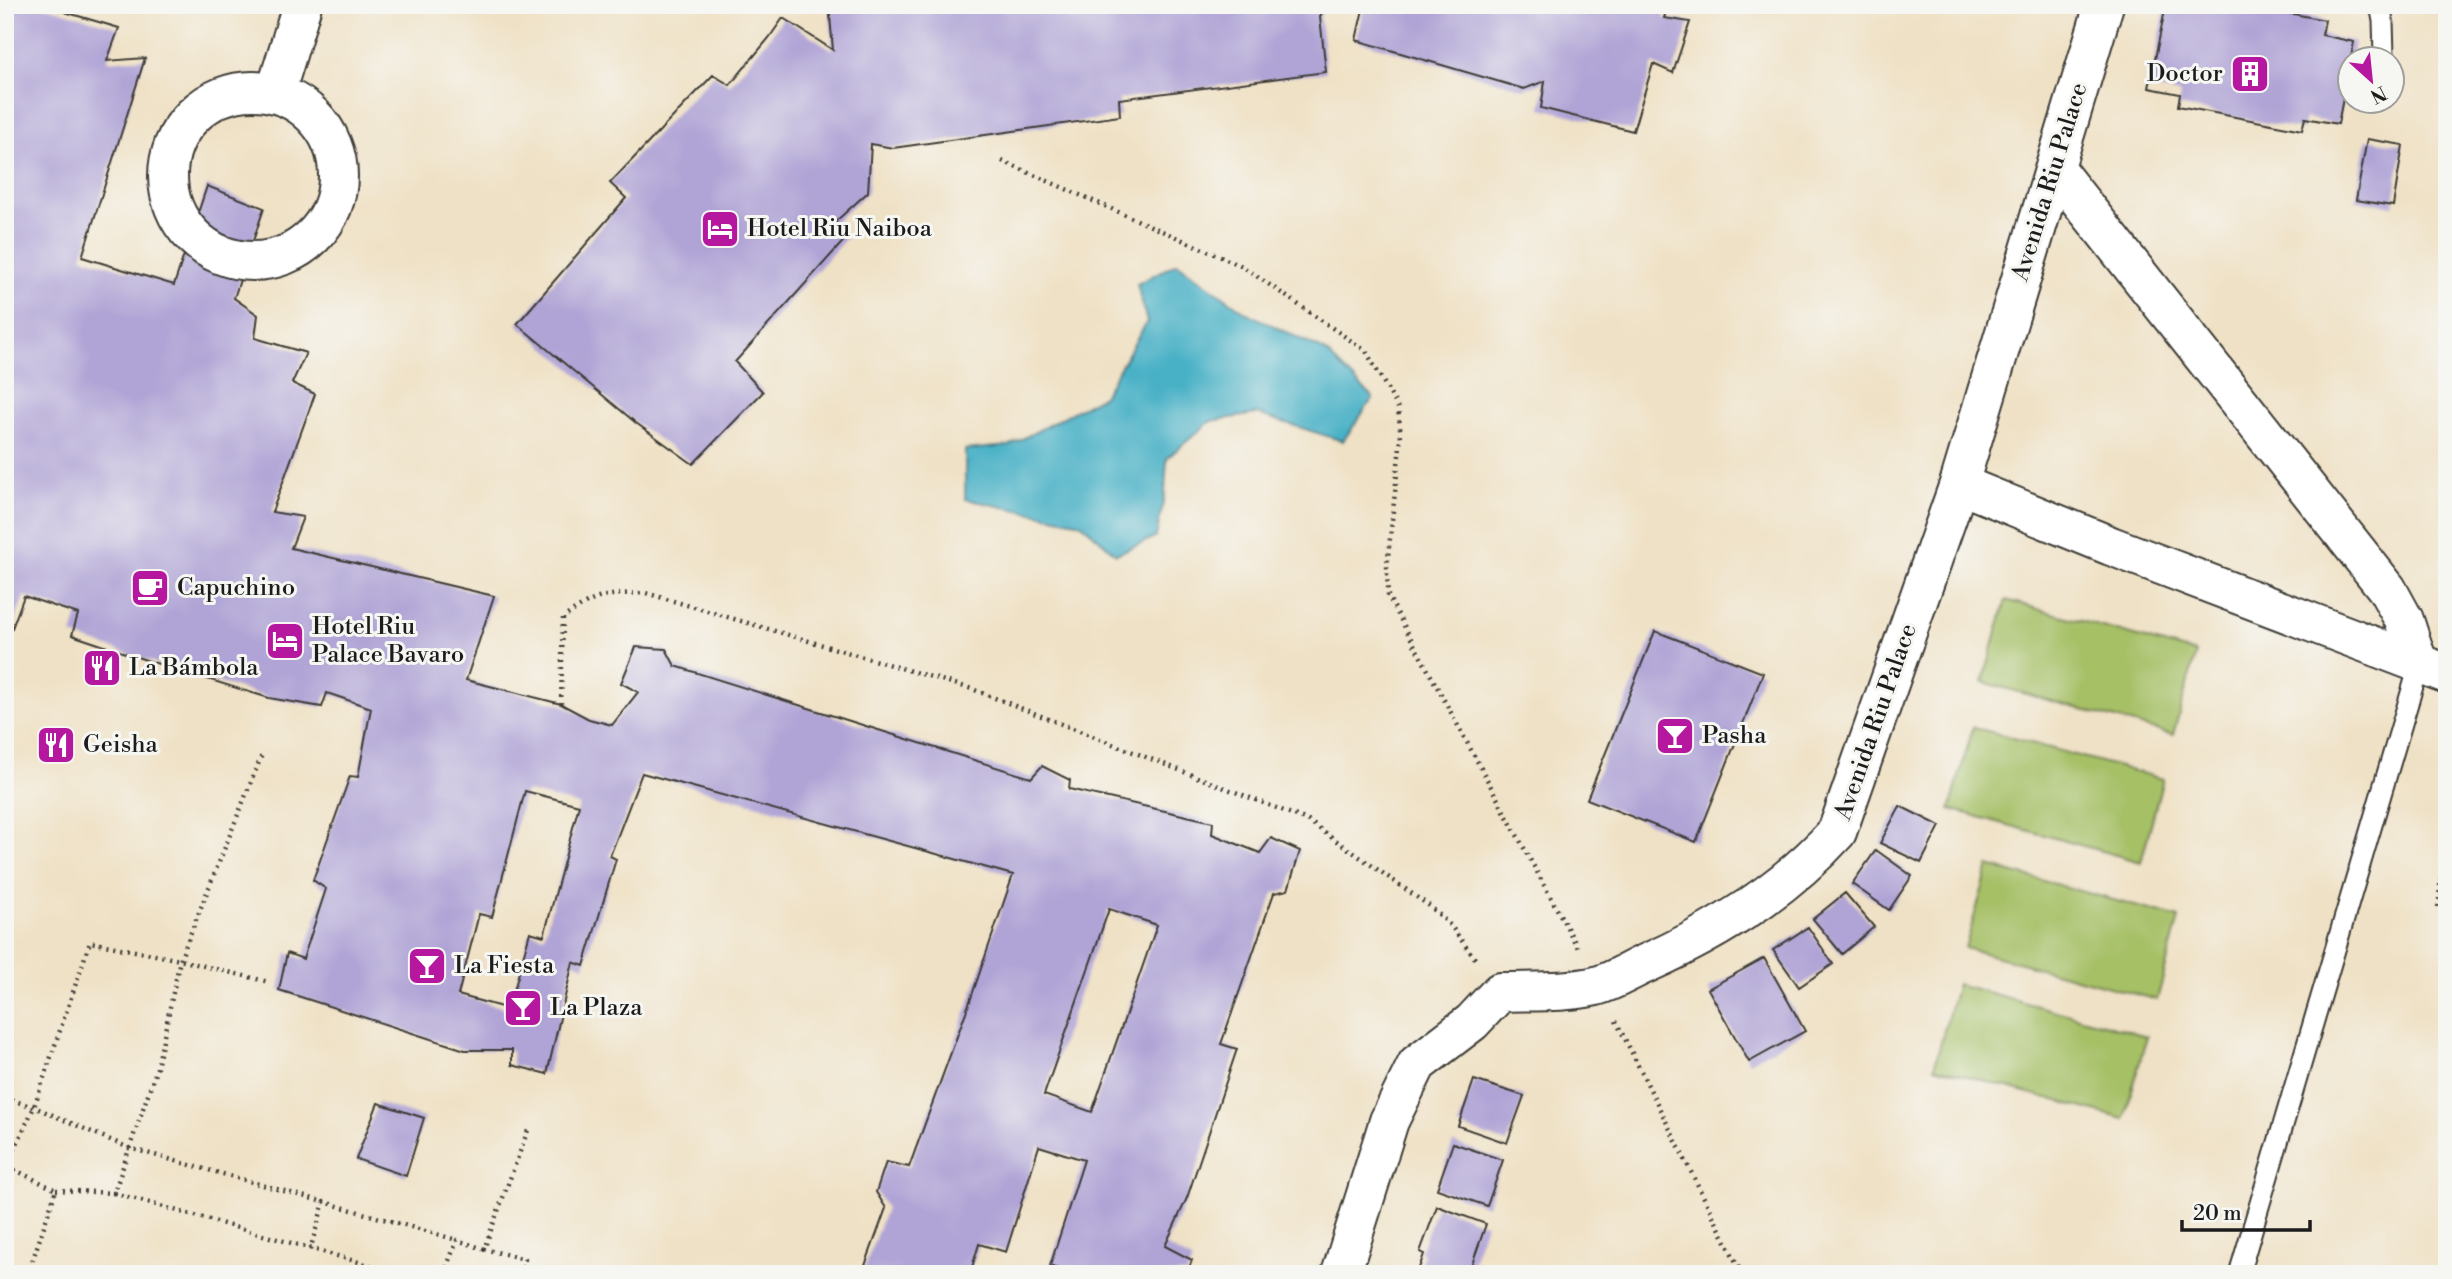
<svg xmlns="http://www.w3.org/2000/svg" width="2452" height="1279" font-family="'Libre Bodoni',serif">
	<rect width="100%" height="100%" fill="#f6f6f2"/>
	<filter id="ink" filterUnits="userSpaceOnUse"><feTurbulence type="fractalNoise" baseFrequency=".0143" numOctaves="2"/><feDisplacementMap in="SourceGraphic" scale="14" xChannelSelector="R" yChannelSelector="G"/><feConvolveMatrix kernelMatrix="1 2 1 2 8 2 1 2 1" color-interpolation-filters="sRGB"/></filter>
	<filter id="wash" filterUnits="userSpaceOnUse"><feTurbulence type="fractalNoise" baseFrequency=".00686" numOctaves="4" result="noise"/><feDisplacementMap in="SourceGraphic" scale="28" xChannelSelector="R" yChannelSelector="G"/><feGaussianBlur stdDeviation="1.57" result="paint"/><feColorMatrix in="noise" values="0 0 0 0 0 0 0 0 0 0 0 0 0 0 0 0 0 1.4 0 .05"/><feComposite in="paint" operator="in"/></filter>
	<g filter="url(#wash)">
		<rect width="100%" height="100%" fill="#efe1c5"/>
		<path fill="#a6c066" stroke="#616e41" stroke-width="2" d="M2006 600 2196 653 2173 735 1983 682Z
			M1973 727 2163 779 2141 862 1950 809Z
			M1989 866 2179 918 2157 1000 1965 948Z
			M1957 984 2147 1036 2124 1119 1934 1067Z"/>
		<path fill="#48b1c6" stroke="#326671" stroke-width="2" d="M1177 263 1247 313 1325 351 1373 398 1343 441 1257 414 1211 421 1167 458 1165 493 1156 537 1116 554 1081 523 965 499V450L1009 446 1103 396 1147 322 1137 284Z"/>
		<g id="blocks">
			<path fill="#b0a4d6" fill-rule="evenodd" d="M5 5H41L119 28 107 61 145 58 82 257 174 285 207 186 264 208 234 298 258 315 255 338 306 353 292 383 315 394 272 512 303 517 291 548 494 596 466 680 561 704 589 719 612 725 638 692 621 683 636 647 666 649 675 666 1031 778 1042 766 1070 780 1069 789 1213 822 1212 834 1260 853 1271 838 1300 851 1288 890 1274 893 1221 1044 1237 1049 1187 1198 1165 1246 1192 1260 1187 1274H1064L1065 1271 1050 1266 1084 1160 1039 1146 1006 1252 979 1244 970 1274H862L886 1208 876 1192 886 1162 909 1167 970 1001 1013 875 642 773 610 856 616 859 584 966 573 962 547 1074 512 1065V1050H465L279 990 287 953 303 959 326 889 313 880 350 776 358 777 371 708 327 693 322 707 269 698 146 660 72 635 78 614 24 596 5 647ZM525 791 579 805 544 936 530 932 509 1009 458 995 479 914 492 917ZM1109 909 1157 925 1092 1112 1044 1095Z
				M829 5H1325L1320 17 1326 72 1119 99 1120 116 893 148 871 144 868 192 835 222 848 236 735 362 763 392 693 464 636 423 517 324 626 198 610 183 713 75 730 85 769 38 783 18 833 50Z
				M1364 5H1668L1664 18 1690 22 1673 73 1653 64 1633 131 1541 108 1545 81 1524 89 1356 40Z
				M2166 5 2198 8V5H2247L2325 20 2322 35 2354 42 2338 124 2305 118 2302 130 2178 106 2180 94 2149 88Z
				M2367 139 2403 145 2393 206 2356 200Z
				M1655 631 1763 673 1696 842 1587 799Z
				M1900 806 1940 826 1921 863 1880 843Z
				M1876 850 1912 876 1889 910 1852 884Z
				M1845 893 1874 927 1842 954 1813 919Z
				M1808 927 1833 964 1799 987 1773 950Z
				M1764 958 1805 1031 1749 1062 1708 989Z
				M1474 1080 1524 1096 1507 1143 1458 1126Z
				M378 1103 424 1118 406 1176 356 1159Z
				M1453 1143 1503 1160 1487 1206 1437 1189Z
				M1437 1206 1486 1224 1470 1270 1473 1271 1472 1274H1417L1424 1254 1420 1252Z"/>
		</g>
	</g>
	<g filter="url(#ink)">
		<use href="#blocks" fill-opacity="0" stroke="#3c3a35" stroke-width="2"/>
		<g fill="none" stroke-linecap="round" stroke-linejoin="round">
			<g stroke="#3c3a35" stroke-width="23">
				<path id="service" d="M2380 5 2383 21 2384 55
					M2239 1274 2419 666"/>
			</g>
			<g stroke="#3c3a35" stroke-width="42">
				<path id="minor" d="M168 176a85 85 0 1 1 170 0a85 85 0 1 1-170 0Z
					M275 94 302 5
					M2055 169 2387 589 2404 620 2419 666
					M1959 484 2111 546 2447 674
					M1341 1274 1389 1121 1417 1064 1472 1022 1500 992C1532 991 1565 993 1596 986 1612 982 1629 971 1645 964 1717 932 1784 891 1837 832L1959 484 2104 5"/>
			</g>
			<path stroke="#3c3a35" stroke-width="4.5" stroke-dasharray="2 5" stroke-linecap="butt" d="M1002 161 1242 266 1366 351 1398 408 1401 437 1387 566 1388 596 1578 948
				M561 704 563 618C597 594 606 594 646 593L972 689 1307 820 1431 907 1451 926 1476 960
				M2447 850 2442 866 2438 908 2447 921
				M1616 1021 1742 1274
				M5 1098 34 1107 129 1148 324 1202
				M56 1190 114 1193 157 1068 180 960 263 752
				M114 1193 401 1274
				M310 1250 324 1202 457 1240
				M28 1274 56 1190 7 1166 34 1107 90 942 180 960 269 982
				M444 1274 457 1240 484 1249
				M521 1274 525 1259 484 1249 528 1130"/>
			<use href="#service" stroke="#fff" stroke-width="19"/>
			<use href="#minor" stroke="#fff" stroke-width="38"/>
		</g>
	</g>
	<defs>
		<g id="building-square" transform="scale(2.0125)"><rect x="-9" y="-9" width="18" height="18" rx="4" fill="#b5179e" stroke="#f6f6f2"/><path d="M-4-6H4V6H1V3H-1V6H-4ZM-2.5-4.3h1.7v1.8h-1.7ZM.8-4.3h1.7v1.8H.8ZM-2.5-1h1.7V.8h-1.7ZM.8-1h1.7V.8H.8Z" fill="#fff"/></g>
		<g id="hotel-square" transform="scale(2.0125)"><rect x="-9" y="-9" width="18" height="18" rx="4" fill="#b5179e" stroke="#f6f6f2"/><path d="M-6-4.5h1.5V1H6V5H4.5V3h-9V5H-6ZM-4 0a1.8 1.8 0 1 1 3.6 0ZM.5 0V-2.5h3Q6-2.5 6 0Z" fill="#fff"/></g>
		<g id="cafe-square" transform="scale(2.0125)"><rect x="-9" y="-9" width="18" height="18" rx="4" fill="#b5179e" stroke="#f6f6f2"/><path d="M-5.5-4.5H6V0H3Q3 3.5 0 3.5H-2.5Q-5.5 3.5-5.5 0ZM3-3.2v2h1.7v-2ZM-6 4.5H4V6H-6Z" fill="#fff"/></g>
		<g id="restaurant-square" transform="scale(2.0125)"><rect x="-9" y="-9" width="18" height="18" rx="4" fill="#b5179e" stroke="#f6f6f2"/><path d="M-5-6h1v4h1v-4h1v4h1v-4h1v5L-1.5 .5V6h-2V.5L-5-1ZM5-6V6H3V1.5H1.5Q1.5-4 5-6Z" fill="#fff"/></g>
		<g id="bar-square" transform="scale(2.0125)"><rect x="-9" y="-9" width="18" height="18" rx="4" fill="#b5179e" stroke="#f6f6f2"/><path d="M-6-5H6L.8 .8V4.5H3.5V6h-7V4.5H-.8V.8Z" fill="#fff"/></g>
	</defs>
	<g fill-rule="evenodd">
		<use href="#building-square" x="2250" y="74"/>
		<use href="#hotel-square" x="720" y="229"/>
		<use href="#cafe-square" x="150" y="588"/>
		<use href="#hotel-square" x="285" y="641"/>
		<use href="#restaurant-square" x="102" y="668"/>
		<use href="#bar-square" x="1675" y="736"/>
		<use href="#restaurant-square" x="56" y="745"/>
		<use href="#bar-square" x="427" y="966"/>
		<use href="#bar-square" x="523" y="1008"/>
	</g>
	<g text-anchor="middle" dominant-baseline="central" stroke-width="6" stroke-linejoin="round" paint-order="stroke">
		<g font-size="24" fill="#1c1c1c" stroke="#f6f6f2" text-anchor="start">
			<text x="2223" y="74" text-anchor="end">Doctor</text>
			<text x="747" y="229">Hotel Riu Naiboa</text>
			<text x="177" y="588">Capuchino</text>
			<text x="312" y="627">Hotel Riu<tspan x="312" dy="28">Palace Bavaro</tspan></text>
			<text x="129" y="668">La Bámbola</text>
			<text x="1702" y="736">Pasha</text>
			<text x="83" y="745">Geisha</text>
			<text x="454" y="966">La Fiesta</text>
			<text x="550" y="1008">La Plaza</text>
		</g>
		<g font-size="24" fill="#1c1c1c" stroke="#f6f6f2">
			<text transform="translate(2050 182) rotate(-73)">Avenida Riu Palace</text>
			<text transform="translate(1876 722) rotate(-71)">Avenida Riu Palace</text>
		</g>
	</g>
	<rect width="2452" height="1279" fill="none" stroke="#f6f6f2" stroke-width="28"/>
	<g transform="translate(2371 80) rotate(153)"><circle r="33" fill="#f6f6f2" stroke="#9f9f9c" stroke-width="2"/>
	<path d="M0-5L12 26L0 18L-12 26Z" fill="#b5179e"/>
	<text y="-10" font-size="19" font-weight="bold" text-anchor="middle" fill="#1c1c1c">N</text>
	</g>
	<path d="M2182 1220v10h128v-10" fill="none" stroke="#1c1c1c" stroke-width="3.5"/>
	<text x="2193" y="1220" font-size="21" fill="#1c1c1c" stroke="#f6f6f2" stroke-width="5" paint-order="stroke">20 m</text>
</svg>
